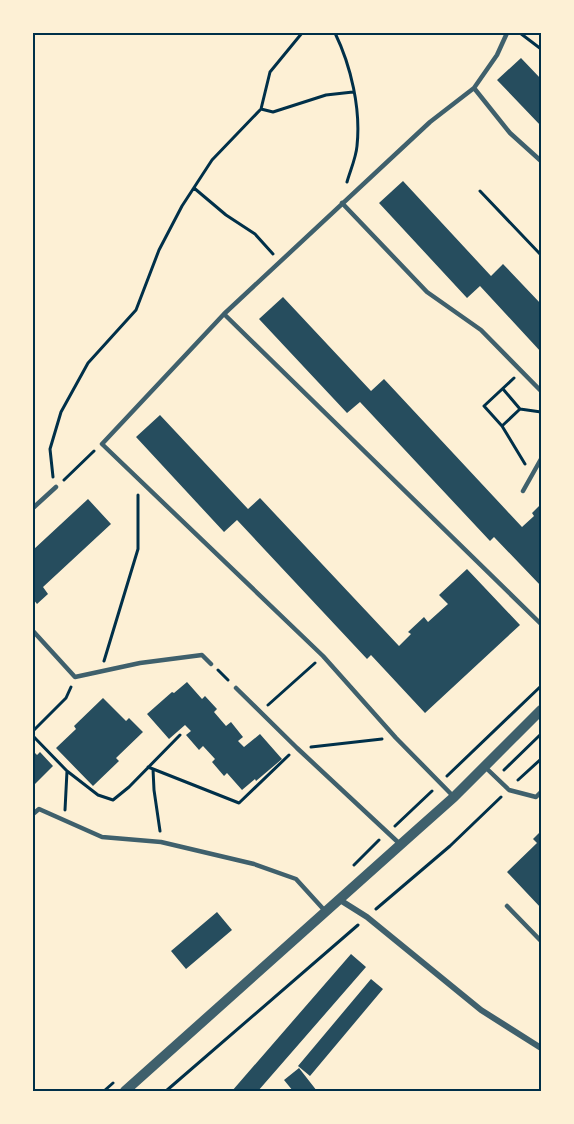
<svg xmlns="http://www.w3.org/2000/svg" width="574" height="1124" font-family="Ubuntu,sans-serif">
	<rect width="100%" height="100%" fill="#fdf0d5"/>
	<path fill="#264d5e" d="M521 58 541 79V126L497 80Z
		M403 181 491 276 503 264 541 304V352L480 286 467 298 379 203Z
		M283 297 371 391 384 379 522 527 534 516 532 513 541 504V586L494 537 490 541 360 402 347 413 259 319Z
		M160 415 248 509 260 498 399 646 411 634 408 632 424 617 428 622 448 604 439 595 467 569 520 625 425 713 371 655 367 659 237 520 224 532 136 437Z
		M88 499 111 524 43 587 48 594 37 604 33 599V550Z
		M187 682 202 699 205 696 217 709 214 712 226 726 231 722 243 737 238 741 244 747 260 734 282 759 256 781 255 779 242 790 227 773 224 776 212 762 215 759 203 746 199 750 186 735 191 731 185 725 169 739 147 714 172 692 174 693Z
		M103 698 126 721 129 718 143 732 116 758 119 761 93 786 56 748 76 729 74 726Z
		M33 751 37 755 40 752 53 766 33 786Z
		M541 831V908L507 872 537 843 533 839Z
		M217 912 232 930 186 969 171 951Z
		M351 954 366 967 258 1091H232Z
		M371 979 383 989 310 1076 298 1066Z
		M299 1068 317 1091H293L284 1080Z"/>
	<g fill="none" stroke-linecap="round" stroke-linejoin="round">
		<path stroke="#003049" stroke-width="3" d="M335 33C351 66 361 109 357 146 356 158 350 171 347 182
			M520 33 541 49
			M261 109 273 112 326 95 353 92
			M194 188 226 215 255 234 273 254
			M480 191 541 255
			M503 389 520 409 502 426 484 406 514 378
			M520 409 541 412
			M502 426 525 464
			M53 477 50 449 61 412 88 363 136 310 159 250 182 206 212 160 261 109 270 72 302 33
			M64 480 94 451
			M104 661 138 549V495
			M218 670 228 680
			M268 705 315 663
			M33 731 66 698 71 687
			M33 736 67 771 65 810
			M311 747 382 739
			M148 767 239 803 289 755
			M153 769 154 790 160 831
			M504 770 541 734
			M67 771 98 795 113 800 129 787 180 735
			M447 776 541 686
			M518 780 541 759
			M395 826 432 791
			M354 865 379 840
			M376 909 450 846 501 797
			M104 1091 113 1083
			M166 1091 358 925"/>
		<path stroke="#3f606c" stroke-width="4.5" d="M474 88 510 133 541 161
			M342 203 427 292 481 330 541 391
			M224 314 541 624
			M523 491 541 459
			M33 508 56 487
			M33 631 75 677 140 663 202 655 211 664
			M236 688 297 748 401 845
			M484 766 509 790 536 797 541 792
			M454 797 396 738 323 656 102 444 224 314 430 122 474 88 497 55 507 33
			M33 814 39 809 102 837 161 842 254 864 296 879 326 912
			M507 906 541 941"/>
		<path stroke="#3f606c" stroke-width="6" d="M340 900 367 917 481 1010 541 1048"/>
		<path stroke="#3f606c" stroke-width="10" d="M125 1091 418 829 454 797 541 710"/>
	</g>
	<rect width="574" height="1124" fill="none" stroke="#fdf0d5" stroke-width="69"/>
	<rect x="34" y="34" width="506" height="1056" fill="none" stroke="#003049" stroke-width="2"/>
</svg>
